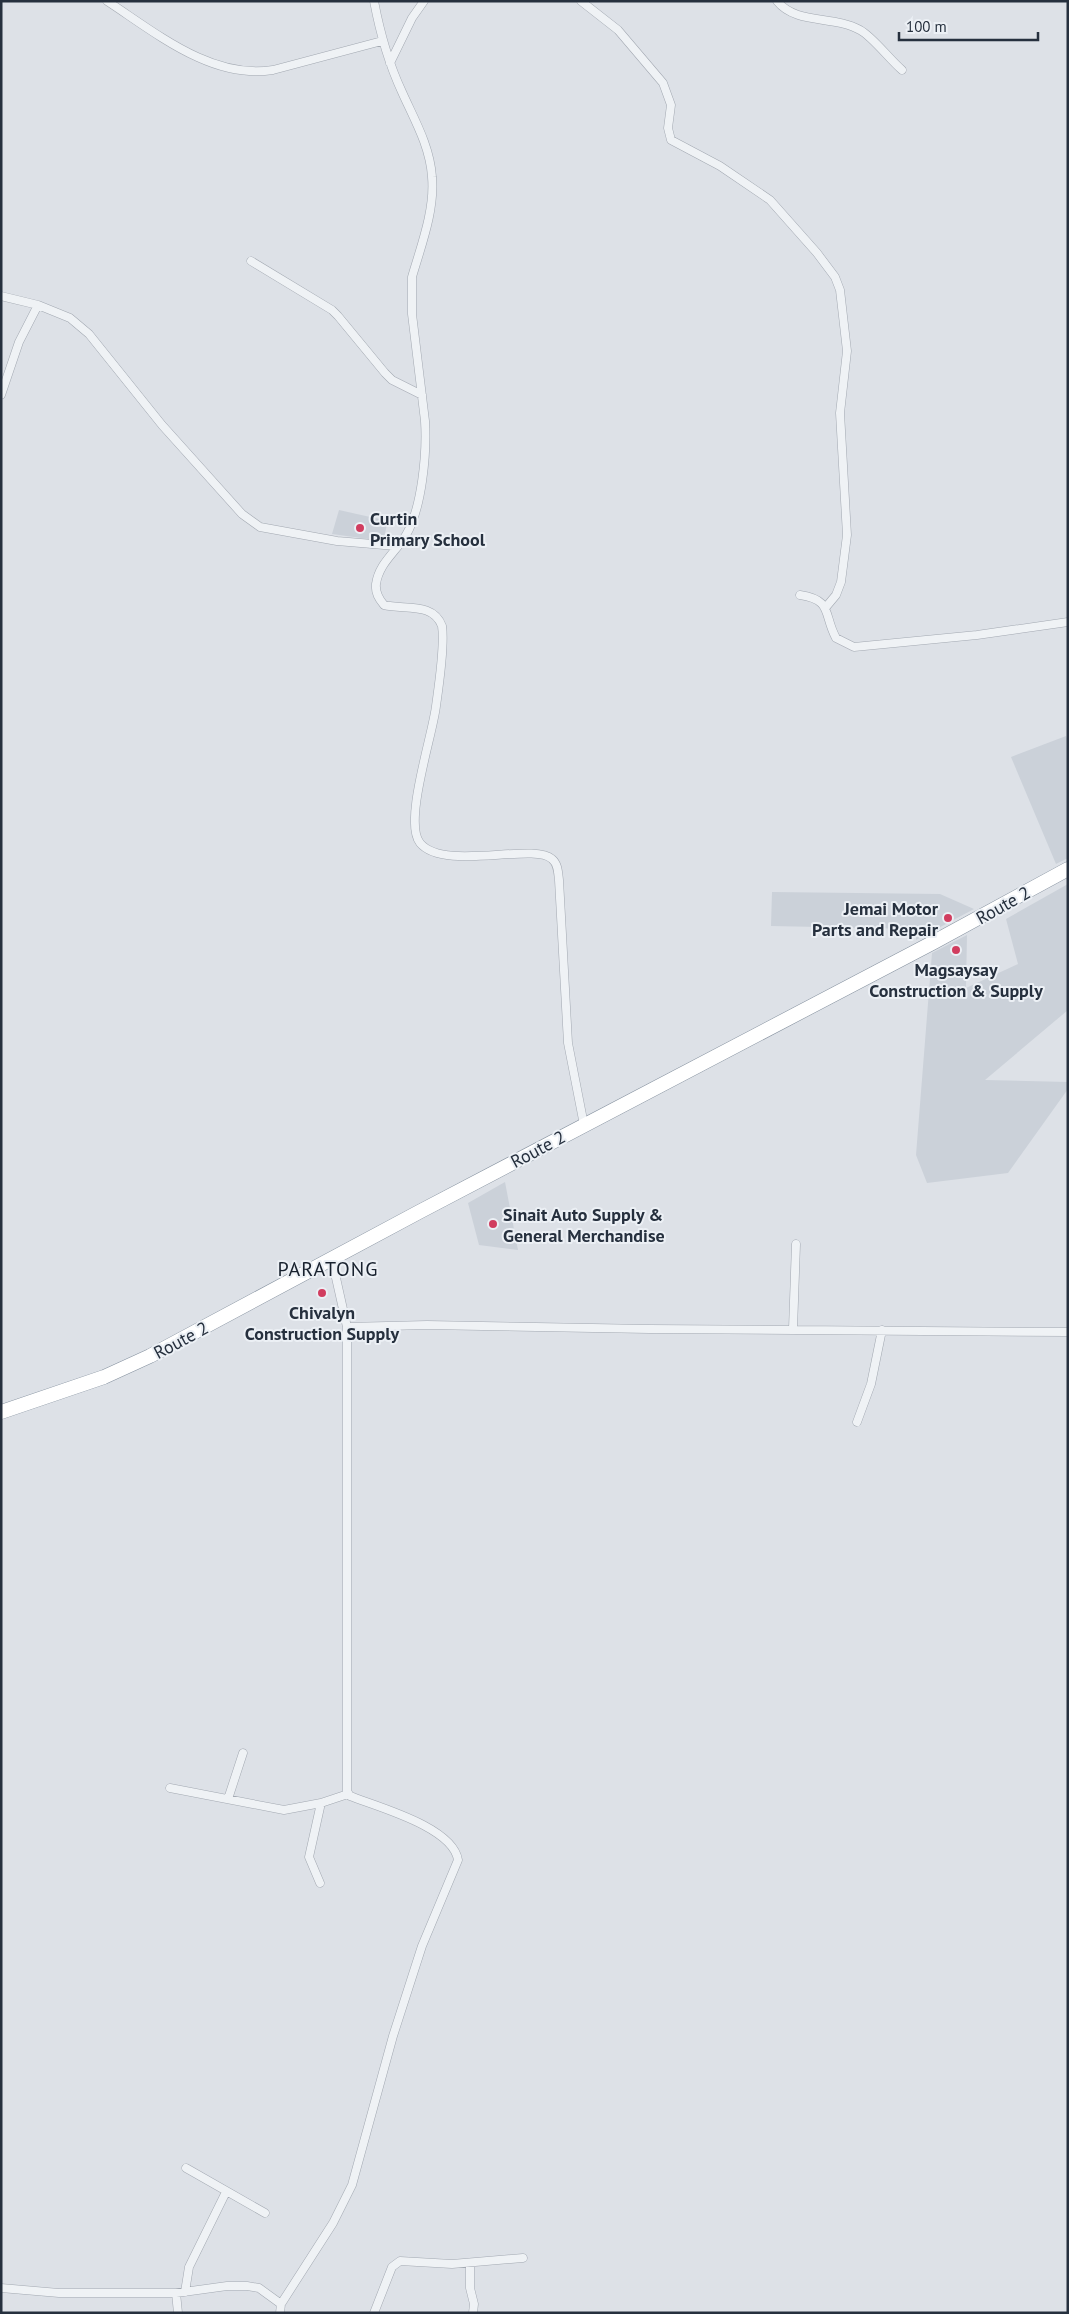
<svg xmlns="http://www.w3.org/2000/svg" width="1069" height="2314" font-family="'PT Sans',sans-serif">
	<rect width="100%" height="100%" fill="#dde1e7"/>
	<path fill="#cbd1d9" d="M339 510 388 521 383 541 332 534Z
		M1066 736 1068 741V858L1056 864 1011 757Z
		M1068 884V1010L985 1080 1068 1082V1089L1008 1173 927 1183 916 1155 932 953 967 935 966 988 1018 964 1006 919Z
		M772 892 940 894 974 909 916 940V929L771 926Z
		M505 1182 518 1250 479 1245 468 1203Z"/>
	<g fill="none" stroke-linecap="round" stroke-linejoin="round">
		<g stroke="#a2a8b1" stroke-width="9">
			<path id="street" d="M107 1C156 33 212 80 273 70L382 41
				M374 1C380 33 388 62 402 92 414 119 430 146 432 177 435 210 421 246 412 277V314L425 421C427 453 422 508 406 535 396 552 379 563 376 584 375 593 379 599 384 605 405 610 433 602 442 626 445 646 439 684 436 706 433 734 403 822 420 843 444 872 534 842 552 859 558 864 558 872 559 880L568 1043 584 1125
				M581 1 618 30 663 83 671 105 668 128 671 140 720 166 770 200 817 253 835 277 840 290 847 351 840 413 847 535 841 582 836 595 826 607
				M777 1C796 25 834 15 860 30 873 37 889 59 902 70
				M390 63 412 18 424 1
				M251 261 332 310 338 316 385 373 392 380 422 395
				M1 296 38 305 70 318 89 334 162 425 242 514 260 527 337 541 396 546
				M1 395 19 342 38 305
				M800 595C833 600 823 614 836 638L854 647 977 635 1068 622
				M347 1327 427 1325 649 1329 1068 1332
				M793 1329 796 1244
				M857 1422 871 1384 882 1330
				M170 1788 284 1810 321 1803
				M228 1799 243 1753
				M320 1883 309 1857 321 1803 348 1794
				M186 2168 265 2213
				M470 2263V2288L474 2304 473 2313
				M1 2288 59 2293H176L227 2286H247L259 2288 281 2304
				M185 2292 189 2267 226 2192
				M176 2293 178 2313
				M280 2313 281 2304 333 2223 352 2185 393 2036 422 1946 458 1860C453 1827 378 1807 350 1796L347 1791V1327L332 1260
				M374 2313 392 2267 400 2261 452 2264 523 2258"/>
		</g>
		<g stroke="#84909e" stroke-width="15">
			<path id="highway" d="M1 1412 104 1377 150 1356 419 1212 934 942 1068 869"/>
		</g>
		<use href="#street" stroke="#eff2f5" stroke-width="8"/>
		<use href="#highway" stroke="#fff" stroke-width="14"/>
	</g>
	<g fill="#d13d5f" stroke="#ecf0f5" stroke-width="2">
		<circle cx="360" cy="528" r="5"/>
		<circle cx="948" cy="918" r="5"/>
		<circle cx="956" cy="950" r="5"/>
		<circle cx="493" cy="1224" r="5"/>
		<circle cx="322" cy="1293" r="5"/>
	</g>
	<g text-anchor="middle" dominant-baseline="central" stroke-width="4" stroke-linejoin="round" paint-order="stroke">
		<g font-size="18" font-weight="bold" fill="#26303e" stroke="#ecf0f5" text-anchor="start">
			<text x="370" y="518">Curtin<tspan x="370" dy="21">Primary School</tspan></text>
			<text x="938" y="908" text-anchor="end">Jemai Motor<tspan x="938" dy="21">Parts and Repair</tspan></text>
			<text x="956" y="969" text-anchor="middle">Magsaysay<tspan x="956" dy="21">Construction &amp; Supply</tspan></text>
			<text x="503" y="1214">Sinait Auto Supply &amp;<tspan x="503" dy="21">General Merchandise</tspan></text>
			<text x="322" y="1312" text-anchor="middle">Chivalyn<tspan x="322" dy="21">Construction Supply</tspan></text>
		</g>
		<g font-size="18" fill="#26303e" stroke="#ecf0f5">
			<text transform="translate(1003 905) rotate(-29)">Route 2</text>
			<text transform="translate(538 1149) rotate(-28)">Route 2</text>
			<text transform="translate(181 1340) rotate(-28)">Route 2</text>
		</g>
		<g font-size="20" letter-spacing="1" fill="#18212e" stroke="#ecf0f5">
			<text x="328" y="1269">PARATONG</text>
		</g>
	</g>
	<rect width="1069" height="2314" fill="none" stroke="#26303e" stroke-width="5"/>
	<path d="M899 32v8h139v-8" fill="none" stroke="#26303e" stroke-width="2.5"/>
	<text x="906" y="32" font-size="15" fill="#26303e" stroke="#ecf0f5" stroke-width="4" paint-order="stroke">100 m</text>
</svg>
